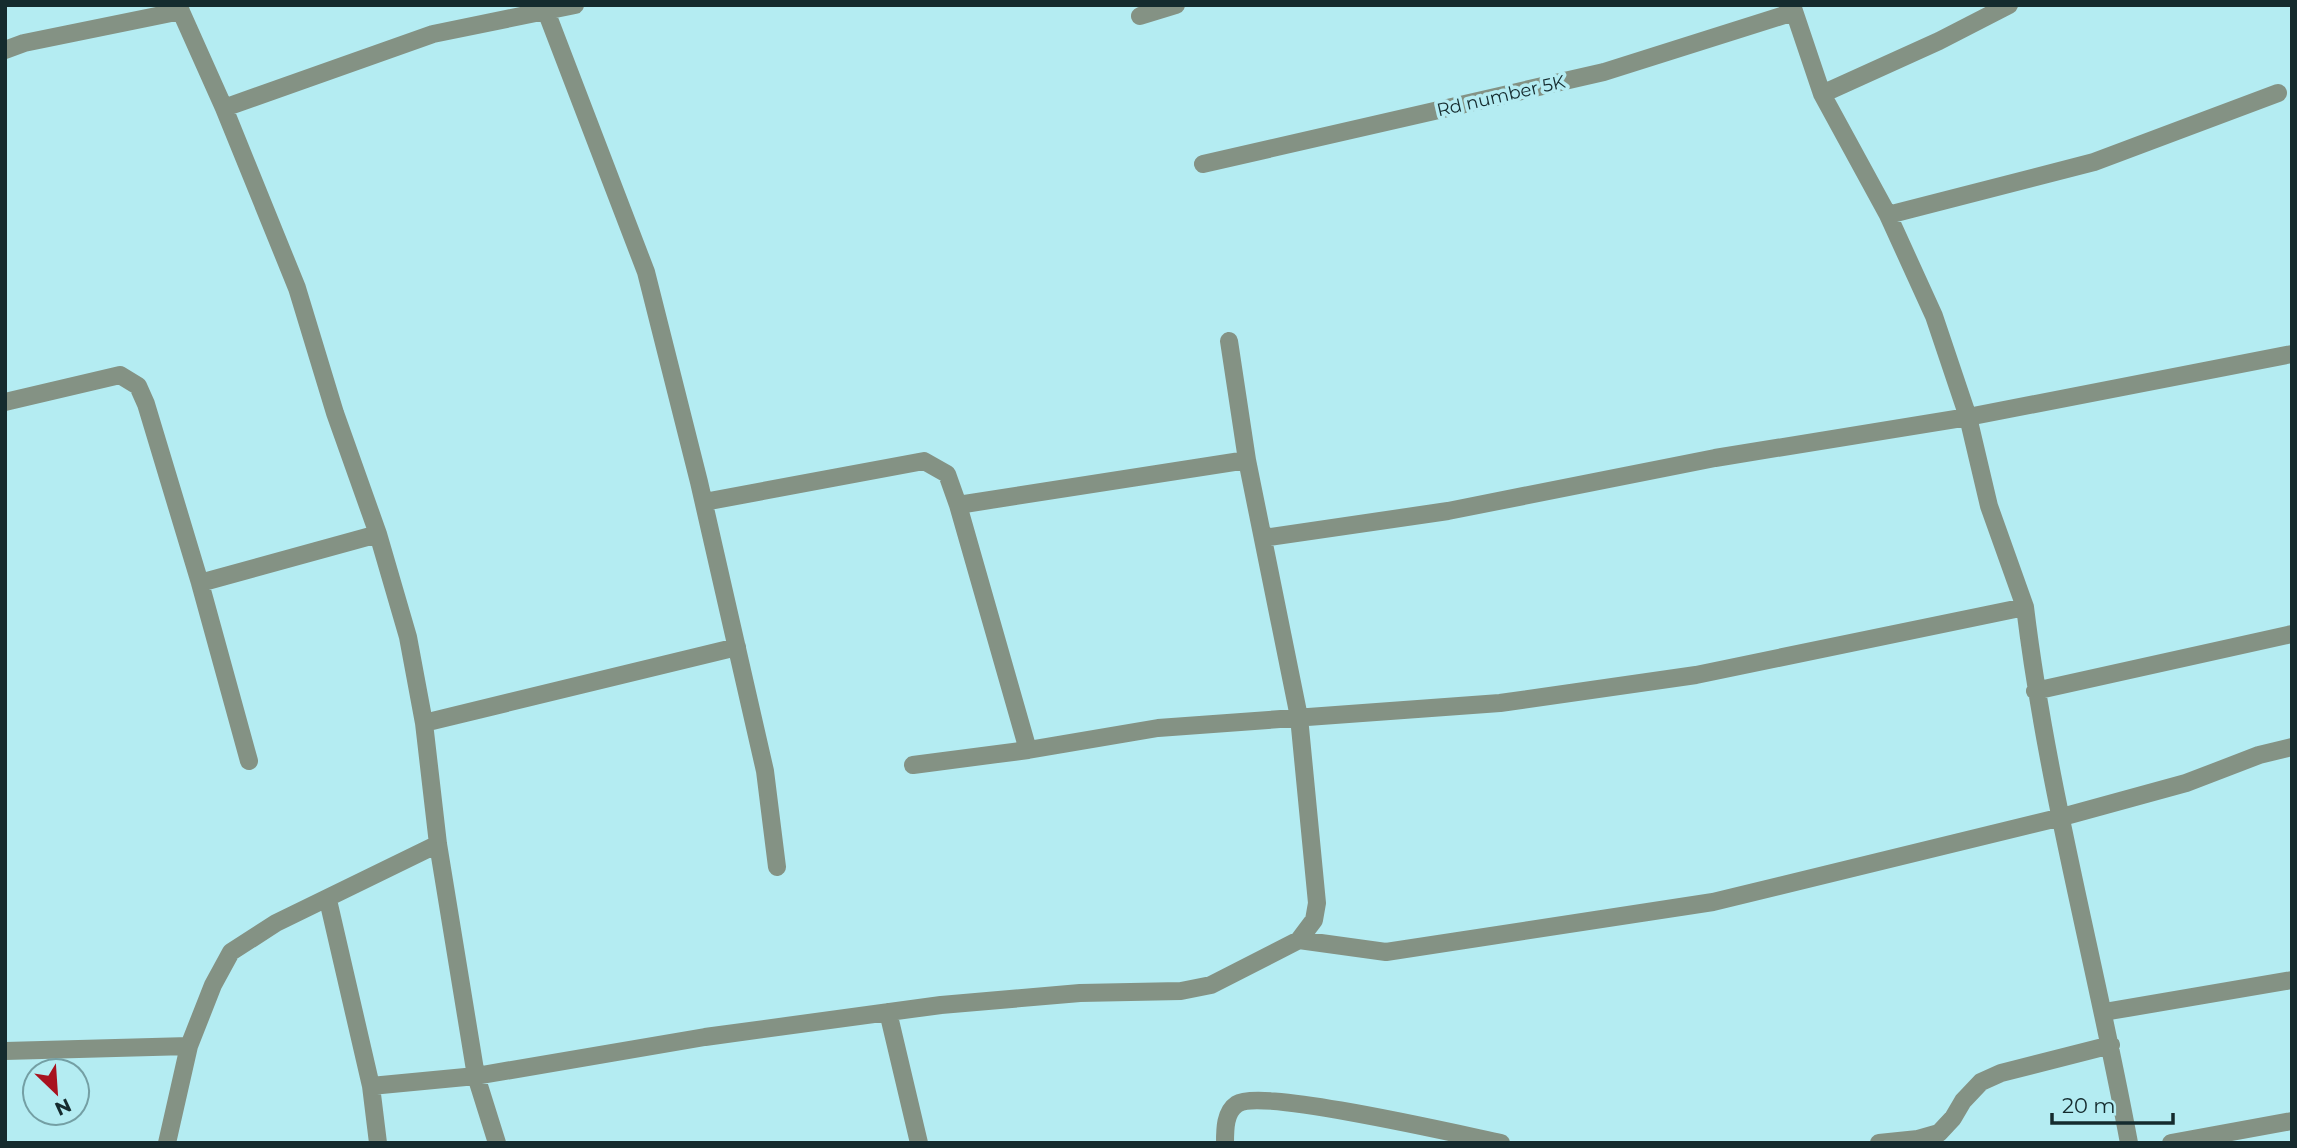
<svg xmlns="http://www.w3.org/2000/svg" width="2297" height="1148" font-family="Montserrat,sans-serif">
	<rect width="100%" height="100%" fill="#b4ecf2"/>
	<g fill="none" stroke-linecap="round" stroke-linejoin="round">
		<path stroke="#849284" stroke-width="18" d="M178 5 224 108 297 288 335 413 378 534 408 637 424 723 438 844 476 1076 497 1143
			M546 11 646 272 699 482 765 771 777 867
			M1140 16 1176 5
			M5 50 24 43 181 11
			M1822 94 1939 41 2009 5
			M224 108 433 34 575 5
			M1203 164 1604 72 1794 12
			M1888 215 2094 162 2278 93
			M5 402 120 375 138 386 146 404 200 583 249 761
			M704 502 924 461 947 474 958 505 1028 750
			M958 505 1247 460
			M1263 538 1448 511 1715 458 1968 417 2292 354
			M200 583 378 534
			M2025 607C2047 788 2096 964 2129 1143
			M2035 691 2292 634
			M424 723 737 647
			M913 765 1028 750 1158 728 1500 703 1696 675 2025 607 1989 506 1968 417 1934 316 1888 215 1822 94 1792 5
			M328 900 371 1086 378 1143
			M1299 940 1386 952 1713 902 2062 817 2186 783 2259 755 2292 747
			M888 1012 919 1143
			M2104 1012 2292 980
			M5 1051 189 1046
			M371 1086 476 1076 705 1037 941 1005 1080 993 1181 991 1211 985 1299 940 1314 920 1317 903 1299 717 1247 460 1229 341
			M167 1143 189 1046 213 985 231 952 276 923 438 844
			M1225 1143C1225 1129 1225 1112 1237 1104 1261 1088 1462 1135 1501 1143
			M1879 1143 1918 1139 1939 1133 1953 1118 1963 1101 1981 1082 2001 1073 2111 1045
			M2171 1143 2292 1121"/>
	</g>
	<g text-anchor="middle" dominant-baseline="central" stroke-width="7" stroke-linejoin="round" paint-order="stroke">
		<g font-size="18" fill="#152b2e" stroke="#b4ecf2">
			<text transform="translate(1501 96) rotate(-13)">Rd number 5K</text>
		</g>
	</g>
	<rect width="2297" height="1148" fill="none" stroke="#152b2e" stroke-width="14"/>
	<g transform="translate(56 1092) rotate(155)"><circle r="33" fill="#b4ecf2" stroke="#749fa4" stroke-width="2"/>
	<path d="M0-5L12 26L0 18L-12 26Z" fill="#a8121f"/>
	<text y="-10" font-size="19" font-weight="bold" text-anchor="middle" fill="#152b2e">N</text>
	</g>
	<path d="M2052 1113v10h121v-10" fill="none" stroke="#152b2e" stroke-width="3.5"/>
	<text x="2062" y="1113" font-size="21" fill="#152b2e" stroke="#b4ecf2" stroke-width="5" paint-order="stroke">20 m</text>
</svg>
